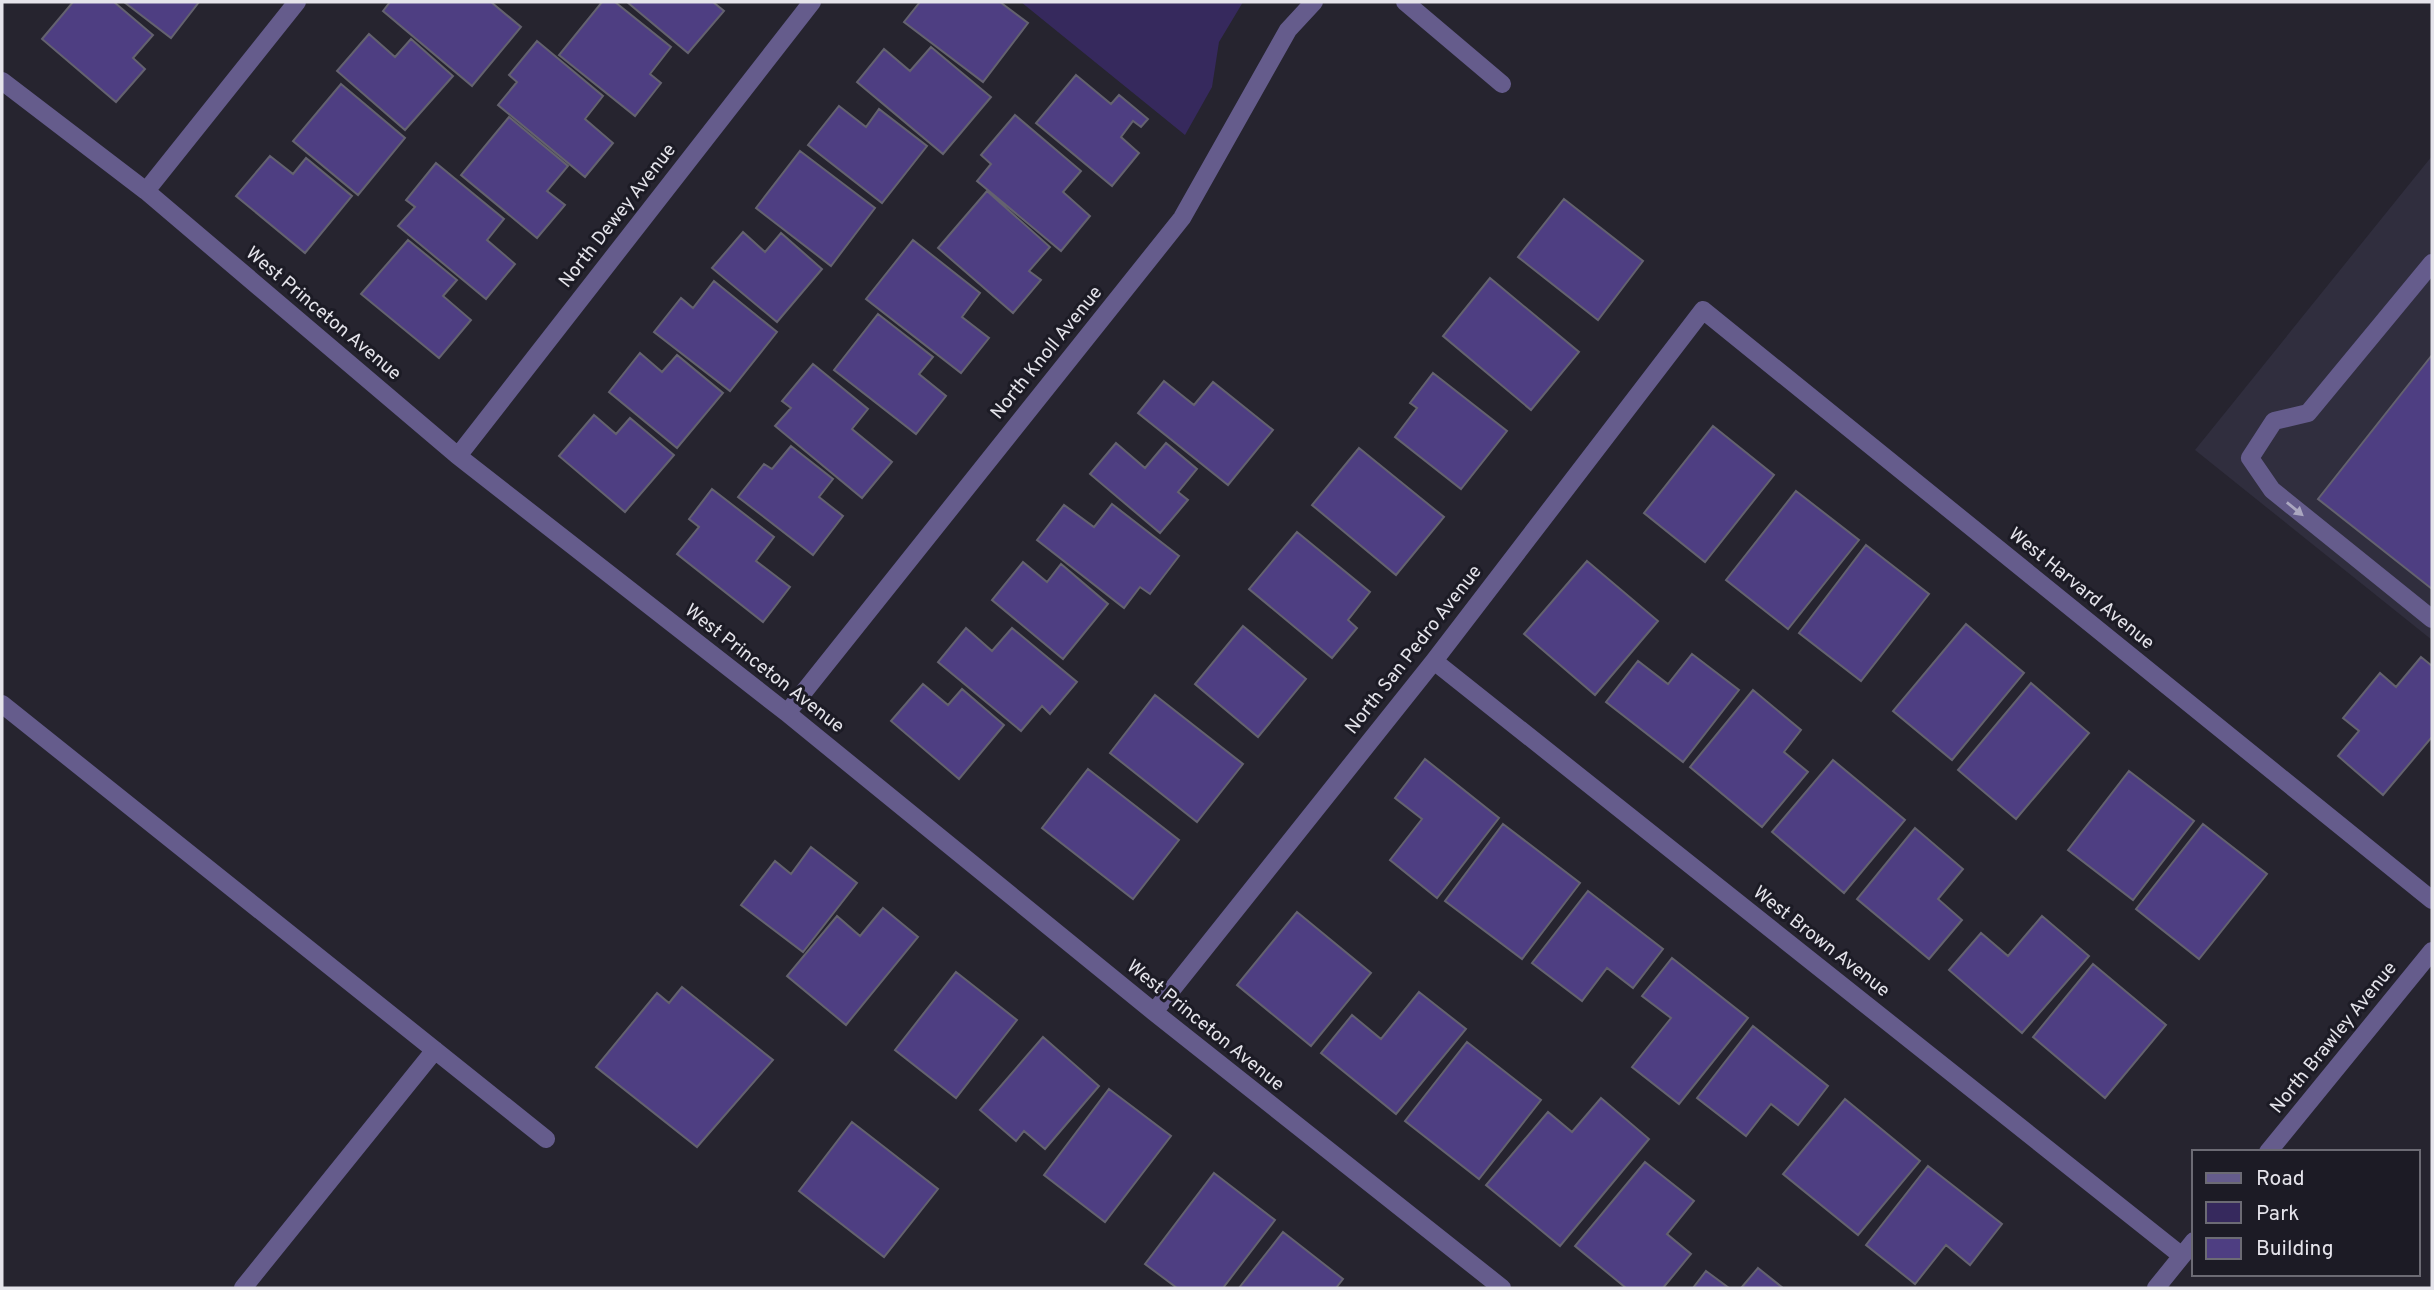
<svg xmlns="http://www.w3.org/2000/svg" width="2434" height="1290" font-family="Overpass,sans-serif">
	<rect width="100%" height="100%" fill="#26242f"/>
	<path fill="#302e3e" d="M2432 156V640L2195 450Z"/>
	<path fill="#36295d" d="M1021 2H1243L1219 42 1212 87 1185 135Z"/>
	<path fill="#4e3e82" stroke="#64626f" stroke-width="2" d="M73 2H114L153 35 133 58 145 69 116 102 42 39Z
		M124 2H199L171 38Z
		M390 2H491L521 27 472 86 383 11Z
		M602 2H615L671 47 650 74 661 83 635 116 559 55Z
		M627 2H713L724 11 688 53Z
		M920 2H1000L1028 23 983 82 904 22Z
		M369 34 395 57 411 39 453 76 405 130 337 71Z
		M537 41 603 96 585 119 613 143 585 177 498 105 517 82 509 75Z
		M931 47 991 97 943 154 857 82 884 49 910 71Z
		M1076 75 1111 104 1119 95 1148 119 1141 127 1133 121 1121 137 1139 153 1112 186 1036 123Z
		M341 84 405 138 358 195 293 141Z
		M839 106 866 127 879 109 927 146 882 203 808 145Z
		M1015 115 1081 171 1063 192 1090 216 1061 251 977 181 991 164 981 155Z
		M509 117 568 166 547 191 565 205 537 238 461 175Z
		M800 151 875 208 831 266 756 208Z
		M270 156 293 174 306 158 352 196 305 253 236 196Z
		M436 163 504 219 487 240 515 264 486 299 398 226 415 207 406 200Z
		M987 191 1050 247 1029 271 1041 280 1013 313 938 248Z
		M1564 199 1643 261 1598 320 1518 257Z
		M743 232 765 252 781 233 822 269 777 322 712 268Z
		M408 240 457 280 443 296 471 320 439 358 361 294Z
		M913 240 980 293 962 317 989 338 961 373 866 299Z
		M1490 278 1579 352 1531 410 1443 336Z
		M714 281 777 332 730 391 654 332 681 298 693 308Z
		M878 314 933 357 919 374 946 396 916 434 834 370Z
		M640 353 662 372 677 355 723 393 677 448 609 392Z
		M2432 355V589L2318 499Z
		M813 364 868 409 852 429 892 462 862 498 775 426 791 408 782 401Z
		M1433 373 1507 431 1461 489 1395 437 1417 408 1410 403Z
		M1164 381 1194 405 1213 382 1273 430 1228 485 1138 413Z
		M594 415 616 434 630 418 674 455 625 512 559 456Z
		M1713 426 1774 475 1705 562 1644 513Z
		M1116 443 1145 468 1166 443 1197 469 1178 492 1188 500 1160 533 1090 474Z
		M791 446 833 479 819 497 843 516 813 555 738 497 764 464 772 469Z
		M1359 448 1444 517 1396 575 1312 505Z
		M712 489 774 537 756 561 790 587 763 622 677 554 699 527 689 519Z
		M1796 491 1859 540 1788 629 1726 580Z
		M1112 504 1179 556 1150 594 1140 587 1124 608 1037 540 1064 505 1094 527Z
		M1297 532 1370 592 1348 620 1357 628 1332 658 1249 589Z
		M1866 545 1929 594 1861 681 1799 633Z
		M1587 561 1658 621 1595 695 1524 634Z
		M1023 562 1047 582 1061 564 1108 604 1063 659 992 600Z
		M1966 624 2024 673 1952 760 1893 711Z
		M1243 626 1306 679 1258 737 1195 684Z
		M966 628 992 651 1012 628 1077 682 1050 714 1042 706 1021 731 938 662Z
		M1692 654 1739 690 1683 762 1606 702 1638 661 1668 684Z
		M2421 657 2432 666V737L2383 795 2338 756 2359 731 2343 718 2380 673 2396 687Z
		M2031 683 2089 733 2016 819 1958 770Z
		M923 684 948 705 962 689 1004 725 959 779 891 721Z
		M1753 690 1801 730 1784 752 1808 772 1762 827 1690 767Z
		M1155 695 1243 764 1197 822 1110 753Z
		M1425 759 1499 818 1437 898 1390 860 1422 819 1395 798Z
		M1833 760 1905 820 1844 893 1772 832Z
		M1088 769 1179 840 1133 899 1042 828Z
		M2129 771 2194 821 2133 900 2068 850Z
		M1503 824 1580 883 1522 959 1445 901Z
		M2203 824 2267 874 2199 959 2136 909Z
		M1915 828 1963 869 1938 899 1962 920 1929 959 1857 899Z
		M811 847 857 883 803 952 741 905 775 861 791 874Z
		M1588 891 1663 949 1633 988 1607 968 1582 1001 1532 963Z
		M883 908 918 937 846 1025 787 976 837 916 860 936Z
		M1297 912 1371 973 1311 1046 1237 985Z
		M2042 916 2089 956 2022 1033 1949 970 1981 933 2008 956Z
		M1672 958 1748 1018 1679 1104 1632 1067 1671 1018 1642 996Z
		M2093 964 2166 1025 2105 1098 2033 1037Z
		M956 972 1017 1020 956 1098 895 1050Z
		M682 987 773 1060 697 1147 596 1067 657 993 669 1003Z
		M1419 992 1466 1029 1396 1114 1321 1053 1352 1015 1381 1039Z
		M1753 1026 1828 1086 1798 1125 1771 1104 1746 1136 1697 1098Z
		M1043 1037 1099 1086 1045 1149 1024 1131 1016 1141 980 1110Z
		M1467 1042 1541 1100 1479 1179 1405 1121Z
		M1109 1089 1171 1136 1105 1222 1044 1175Z
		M1601 1098 1649 1139 1560 1246 1486 1185 1548 1112 1572 1132Z
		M1845 1099 1920 1161 1858 1235 1783 1174Z
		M852 1122 938 1189 884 1257 799 1191Z
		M1645 1162 1694 1201 1667 1234 1691 1254 1663 1288H1626L1575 1246Z
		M1928 1166 2002 1224 1970 1265 1946 1245 1915 1284 1866 1245Z
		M1214 1173 1275 1220 1223 1288H1177L1145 1264Z
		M1283 1232 1343 1279 1336 1288H1239Z
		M1758 1268 1783 1288H1741Z
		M1706 1271 1729 1288H1693Z"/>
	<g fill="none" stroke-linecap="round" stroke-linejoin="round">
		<path stroke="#655c8c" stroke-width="18" d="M1405 2 1502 84
			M2 81 146 191 458 456 787 713 1154 1012 1502 1288
			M146 191 297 2
			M2432 263 2308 413 2274 421 2250 458 2272 490 2432 619
			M458 456 812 2
			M1434 661 2182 1256
			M2 704 546 1139
			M787 713 1182 218 1288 30 1314 2
			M1154 1012 1434 661 1703 310 2432 900
			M2268 1152 2432 951
			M243 1288 435 1050
			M2156 1288 2194 1241"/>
	</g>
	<defs><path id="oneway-solid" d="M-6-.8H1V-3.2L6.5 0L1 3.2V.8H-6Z" transform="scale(1.75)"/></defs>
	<use fill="#aba7c0" href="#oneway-solid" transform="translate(2295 509) rotate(39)"/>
	<g text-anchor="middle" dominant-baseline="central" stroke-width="6" stroke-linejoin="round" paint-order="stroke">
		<g font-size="19" fill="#e5e4eb" stroke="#1c1b25">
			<text transform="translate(618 216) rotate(-52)">North Dewey Avenue</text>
			<text transform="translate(323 314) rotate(40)">West Princeton Avenue</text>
			<text transform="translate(1047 353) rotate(-51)">North Knoll Avenue</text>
			<text transform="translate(2081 589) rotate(39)">West Harvard Avenue</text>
			<text transform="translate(1414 650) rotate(-52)">North San Pedro Avenue</text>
			<text transform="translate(764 669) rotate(38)">West Princeton Avenue</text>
			<text transform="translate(1821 942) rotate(38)">West Brown Avenue</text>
			<text transform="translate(1205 1026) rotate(39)">West Princeton Avenue</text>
			<text transform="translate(2334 1038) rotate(-51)">North Brawley Avenue</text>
		</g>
	</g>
	<rect width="2434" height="1290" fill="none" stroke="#e5e4eb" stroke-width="7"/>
	<rect x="2192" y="1150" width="228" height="126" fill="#1c1b25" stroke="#6c6b74" stroke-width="2"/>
	<rect x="2206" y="1173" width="35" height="10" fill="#655c8c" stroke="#6c6b74" stroke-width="2"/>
	<text x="2256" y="1185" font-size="21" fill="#e5e4eb">Road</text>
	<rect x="2206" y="1202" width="35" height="21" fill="#36295d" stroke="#6c6b74" stroke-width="2"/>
	<text x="2256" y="1220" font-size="21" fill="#e5e4eb">Park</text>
	<rect x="2206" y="1238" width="35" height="21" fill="#4e3e82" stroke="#6c6b74" stroke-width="2"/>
	<text x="2256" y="1255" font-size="21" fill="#e5e4eb">Building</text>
</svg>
